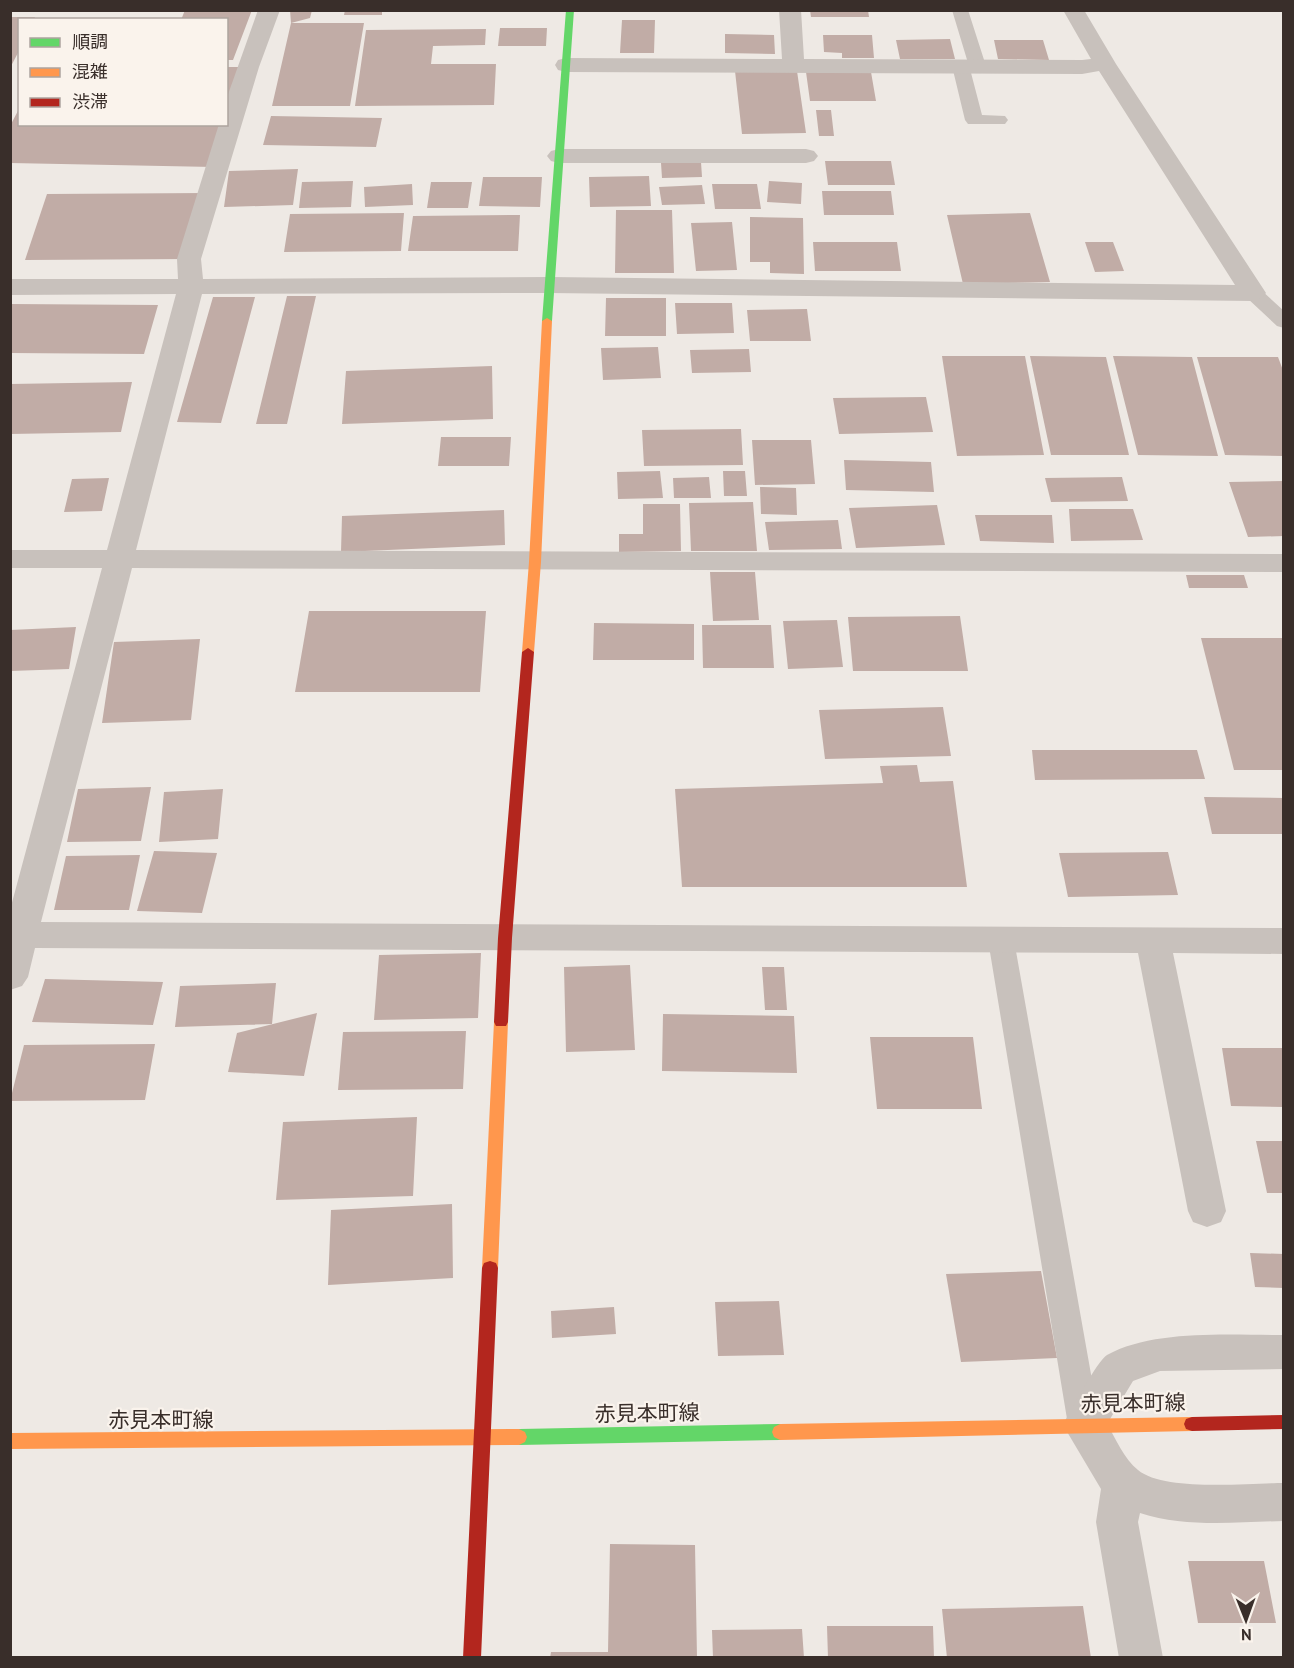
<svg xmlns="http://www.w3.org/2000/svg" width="1294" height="1668" font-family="'PT Sans','Noto Sans JP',sans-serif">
	<rect width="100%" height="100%" fill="#eee9e4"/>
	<path fill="#c1aca6" d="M185 10H252L233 60H226V20H181Z
		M290 10H312L310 18 291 23Z
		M345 10H382V15H344Z
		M810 10H868L869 17H811Z
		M10 17H35L34 20H20V49L10 68Z
		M622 20H655L654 53H620Z
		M291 23H364L350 106H272Z
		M500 28H547L546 46H498Z
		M486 29 485 45 433 46 431 64H496L494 105 355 106 366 30Z
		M725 34 774 35 775 54 725 53Z
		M823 35H872L874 58H842V53L824 52Z
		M950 39 955 59H900L896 40Z
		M994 40H1043L1049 60 998 59Z
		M226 67H248L214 167 10 163V126L20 107V124H226Z
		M735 71H797L806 133 742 134Z
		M806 72H871L876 101H810Z
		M816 110H831L834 136H819Z
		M271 116 382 118 376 147 263 145Z
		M825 161H891L895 185H828Z
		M701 162 702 177 662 178 661 163Z
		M298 169 293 205 224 207 229 171Z
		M649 176 651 206 590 207 589 177Z
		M483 177H542L540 207 479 206Z
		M353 181 351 207 299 208 302 182Z
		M769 181 802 183 801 204 767 202Z
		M431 182H472L468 208H427Z
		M412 184 413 205 365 207 364 187Z
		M712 184H757L761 209H715Z
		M702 185 705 204 662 205 659 187Z
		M822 191H891L894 215H824Z
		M206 193 189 259 25 260 47 194Z
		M616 210H672L674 273H615Z
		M404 213 401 251 284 252 290 214Z
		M1030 213 1050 282 963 284 947 215Z
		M520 215 518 251H408L413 216Z
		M750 217 803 218 804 274 770 273V262H750Z
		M732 222 737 270 696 271 691 223Z
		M813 242H897L901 271H815Z
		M1085 242H1113L1124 271 1095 272Z
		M287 296H316L287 424H256Z
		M213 297H255L221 423 177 422Z
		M606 298H666V336H605Z
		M675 303H732L734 333 677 334Z
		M10 304 158 305 144 354 10 353Z
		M807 309 811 341H750L747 310Z
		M658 347 661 378 603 380 601 348Z
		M749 349 751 372 692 373 690 350Z
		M942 356H1025L1044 455 957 456Z
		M1030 356 1106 357 1129 455H1051Z
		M1113 356 1192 357 1218 456 1138 455Z
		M1197 357H1278L1284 373V456L1225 455Z
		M492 366 493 419 342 424 346 371Z
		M132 382 121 432 10 434V384Z
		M926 397 933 432 839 434 833 398Z
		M741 429 743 465 644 466 642 430Z
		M441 437H511L509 466H438Z
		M752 440H811L815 484 755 485Z
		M844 460 931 462 934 492 846 490Z
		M660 471 663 498 618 499 617 472Z
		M723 471H745L747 496H724Z
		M709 477 711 498H674L673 478Z
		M1122 477 1128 501 1051 502 1045 478Z
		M109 478 102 511 64 512 72 479Z
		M1284 481V536L1248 537 1229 482Z
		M760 487 796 488 797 515 761 514Z
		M753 502 757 551H691L689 503Z
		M643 504H680L681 551 619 552V534H643Z
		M937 505 945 545 856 548 849 508Z
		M1069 509H1133L1143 540 1071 541Z
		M504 510 505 545 341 552 342 516Z
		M975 515H1052L1054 543 980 541Z
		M838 520 842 549 769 550 765 522Z
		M710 572H755L759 620 713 621Z
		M1186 575H1244L1248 588H1189Z
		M309 611H486L480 692H295Z
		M960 616 968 671H853L848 617Z
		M837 620 843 667 788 669 783 621Z
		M594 623 694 624V660H593Z
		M702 625H771L774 668H703Z
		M76 627 69 669 10 671V630Z
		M1201 638H1284V770H1234Z
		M200 639 191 720 102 723 114 642Z
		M943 707 951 756 825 759 819 710Z
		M1032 750H1197L1205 779 1035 780Z
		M917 765 920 782 953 781 967 887H682L675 789 883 783 880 766Z
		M151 787 141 841 67 842 78 789Z
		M223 789 218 839 159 842 164 792Z
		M1204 797 1284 798V834H1212Z
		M154 851 217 853 202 913 137 911Z
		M1168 852 1178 895 1068 897 1059 853Z
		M140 855 129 910H54L66 856Z
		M481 953 478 1018 374 1020 379 955Z
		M630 965 635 1050 566 1052 564 967Z
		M762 967H784L787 1010H765Z
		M45 979 163 982 153 1025 32 1022Z
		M276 983 272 1024 175 1027 180 986Z
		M317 1013 304 1076 228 1072 237 1033Z
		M663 1014 794 1016 797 1073 662 1071Z
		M466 1031 463 1089 338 1090 343 1032Z
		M870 1037H973L982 1109H877Z
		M155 1044 145 1100 10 1101 24 1045Z
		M1222 1048H1284V1107L1231 1106Z
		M417 1117 413 1196 276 1200 283 1122Z
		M1256 1141H1284V1193H1267Z
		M452 1204 453 1278 328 1285 331 1210Z
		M1250 1253 1284 1254V1288L1255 1287Z
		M1041 1271 1057 1358 961 1362 946 1274Z
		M779 1301 784 1355 718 1356 715 1302Z
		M614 1307 616 1334 552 1338 551 1311Z
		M610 1544 695 1545 697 1658H550L551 1652H608Z
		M1188 1561H1264L1276 1623H1198Z
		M1083 1606 1091 1658H947L942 1609Z
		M827 1626H933L934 1658H828Z
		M802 1629 804 1658H713L712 1630Z"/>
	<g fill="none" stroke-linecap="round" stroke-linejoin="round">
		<path fill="#c8c1bc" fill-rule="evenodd" d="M952 10H968L986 66 983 70 977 71 970 69 982 115 1005 116 1008 120 1005 124H968L965 120 952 66 955 62 961 61 968 63Z
			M1253 287 1260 289 1284 311V328L1277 326 1246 297 1243 293 1246 289Z
			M1001 930 1010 933 1014 940 1100 1425 1095 1435 1084 1439 1073 1435 1068 1425 988 940 992 933Z"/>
		<path fill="#c8c1bc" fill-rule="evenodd" d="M258 10H280L259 67 201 259 203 279 549 277 1235 285 1099 71 1082 74 566 72 558 70 555 65 558 60 566 58 782 59 779 10H801L804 59 1082 60 1091 59 1063 10H1084L1116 64 1266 293 1262 298 1253 301 549 293 202 294 136 550 1284 554V572L132 568 41 922 1284 928V954L1173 953 1226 1211 1221 1222 1207 1227 1193 1222 1188 1211 1138 953 35 948 28 977 22 986 10 990V910L102 568H10V550H107L176 294 10 295V279H178L177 259 219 124H226V100Z
			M559 149H806L814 151 818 156 814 161 806 163H559L551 161 547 156 551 151Z
			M1284 1335V1369L1160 1371 1133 1381 1107 1424C1116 1439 1124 1459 1138 1470 1164 1492 1249 1483 1284 1483V1521C1236 1522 1186 1528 1140 1513L1138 1522 1163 1658H1119L1096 1522 1101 1489 1063 1425C1069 1413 1098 1360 1107 1355 1153 1329 1231 1335 1284 1335Z"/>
		<path fill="#63d668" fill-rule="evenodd" d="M566 10H574L552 321 547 324 542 321Z
			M780 1424 786 1427 788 1432 786 1437 780 1440 519 1445 513 1442 511 1437 513 1432 519 1429Z"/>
		<path fill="#ff974d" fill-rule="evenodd" d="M547 318 552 321 541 562 534 652 528 656 522 652 529 562 542 321Z
			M501 1016 506 1018 508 1022 498 1268 496 1273 490 1275 484 1273 482 1268 494 1022 496 1018Z
			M1192 1417 1198 1419 1200 1424 1198 1429 1192 1431 780 1440 774 1437 772 1432 774 1427 780 1424Z
			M519 1429 525 1432 527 1437 525 1442 519 1445 10 1449V1433Z"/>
		<path fill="#b3261e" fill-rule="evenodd" d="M528 648 534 652 512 938 508 1022 506 1026H496L494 1022 498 938 522 652Z
			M490 1261 496 1263 498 1268 481 1658H463L482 1268 484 1263Z
			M1284 1415V1429L1192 1431 1186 1429 1184 1424 1186 1419 1192 1417Z"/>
	</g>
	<g text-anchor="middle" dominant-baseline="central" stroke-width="4.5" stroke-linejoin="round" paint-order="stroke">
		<g font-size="21" fill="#392e2a" stroke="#faf3ec">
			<text transform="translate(1133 1403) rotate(-1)">赤見本町線</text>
			<text transform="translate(647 1413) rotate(-1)">赤見本町線</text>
			<text x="161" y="1419">赤見本町線</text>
		</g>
	</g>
	<rect width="1294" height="1668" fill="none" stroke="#392e2a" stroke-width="24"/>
	<rect x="18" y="18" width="210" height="108" fill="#faf3ec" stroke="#ada49e" stroke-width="1.5"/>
	<rect x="30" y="38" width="30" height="9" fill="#63d668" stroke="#ada49e" stroke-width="1.5"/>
	<text x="72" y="48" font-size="18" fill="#392e2a">順調</text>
	<rect x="30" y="68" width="30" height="9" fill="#ff974d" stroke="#ada49e" stroke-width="1.5"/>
	<text x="72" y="78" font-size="18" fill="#392e2a">混雑</text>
	<rect x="30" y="98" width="30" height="9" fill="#b3261e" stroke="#ada49e" stroke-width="1.5"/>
	<text x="72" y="108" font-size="18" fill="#392e2a">渋滞</text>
	<g transform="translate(1246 1620) rotate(179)" stroke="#faf3ec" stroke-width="4.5" paint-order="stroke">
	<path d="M0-4.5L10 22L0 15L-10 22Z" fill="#392e2a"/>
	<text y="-9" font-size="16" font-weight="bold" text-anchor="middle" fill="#392e2a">N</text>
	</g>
</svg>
